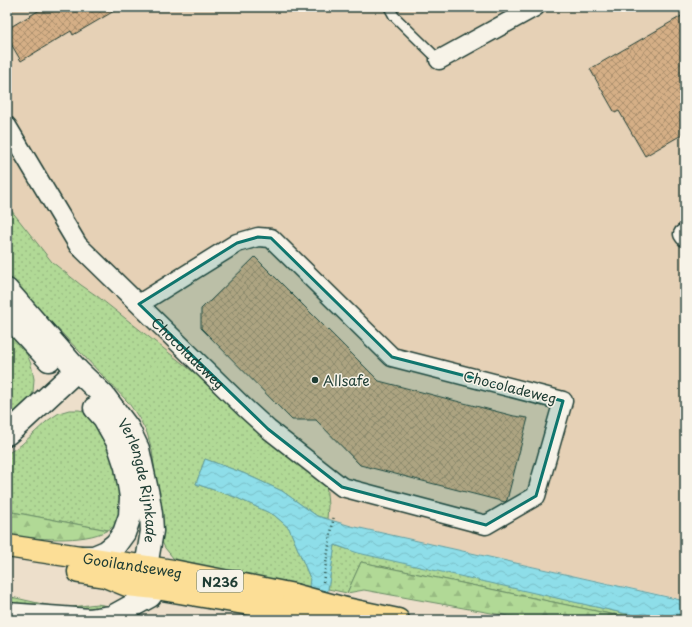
<svg xmlns="http://www.w3.org/2000/svg" width="692" height="627" font-family="'Playpen Sans',sans-serif">
	<defs>
		<pattern id="grass-dots" width="8" height="8" patternUnits="userSpaceOnUse"><rect width="8" height="8" fill="#b1d996"/><path d="M2 2h.1M6 6h.1" fill="none" stroke="#98bb82" stroke-width="1.8" stroke-linecap="round"/></pattern>
		<pattern id="forest-firs" width="22" height="20" patternUnits="userSpaceOnUse"><rect width="22" height="20" fill="#b1d996"/><path d="M5 1l3.5 6h-7zM16 11l3.5 6h-7z" fill="#98bb82"/></pattern>
		<pattern id="water-waves" width="16" height="10" patternUnits="userSpaceOnUse"><rect width="16" height="10" fill="#8edee9"/><path d="M0 5q4-4 8 0t8 0" fill="none" stroke="#7abfc8"/></pattern>
		<pattern id="building-cross-hatch" width="8" height="8" patternUnits="userSpaceOnUse"><rect width="8" height="8" fill="#d5af86"/><path d="M0 0l8 8M0 8l8-8" fill="none" stroke="#ac906e"/></pattern>
	</defs>
	<rect width="100%" height="100%" fill="#eddfcb"/>
	<filter id="ink" filterUnits="userSpaceOnUse"><feTurbulence type="fractalNoise" baseFrequency=".025" numOctaves="2"/><feDisplacementMap in="SourceGraphic" scale="8" xChannelSelector="R" yChannelSelector="G"/><feConvolveMatrix kernelMatrix="1 2 1 2 8 2 1 2 1" color-interpolation-filters="sRGB"/></filter>
	<g filter="url(#ink)">
		<path fill="#e6d1b6" d="M7 7H685V600L351 526 327 519 328 506 301 457 97 296 81 285 52 262 7 205Z"/>
		<path fill="url(#grass-dots)" stroke="#688b65" d="M7 205 52 262 81 285 97 296 301 457 326 481 328 506 327 519 317 516 282 491 243 473 205 459 196 484 235 497 274 515 289 528 310 578V587L198 570 178 564 165 548 157 532 155 472 152 450 147 433 139 418 128 402 7 276Z
			M7 329 26 352 31 364 34 379 33 392 31 397 23 408 7 421Z
			M69 410H79L92 413 115 452 123 502 116 525 108 530 7 511V454L21 445 47 421 59 413Z
			M335 545 343 548 627 614 658 620H639L361 562 347 593 328 589Z
			M7 596 51 606 72 607 97 604 109 606 98 612 7 608Z"/>
		<path fill="url(#forest-firs)" stroke="#688b65" d="M7 511 108 530C83 544 35 538 7 536Z
			M361 562 639 620H530L364 590 347 593Z"/>
		<path fill="url(#water-waves)" stroke="#629ea1" d="M205 459 243 473 282 491 317 516 351 526 685 601V620H658L627 614 358 553 335 545 328 589 324 620H305L310 578 289 528 274 515 235 497 196 484Z"/>
		<path fill="url(#building-cross-hatch)" stroke="#1f3d34" d="M45 7H121L73 35 71 31 21 61 7 37V29Z
			M685 14V133L645 156 619 111 615 113 590 69Z
			M255 257 379 381 514 416 528 418 507 500 505 502 360 465 316 420H292L201 328V309L208 302H209Z"/>
		<g fill="none" stroke-linecap="round" stroke-linejoin="round">
			<g stroke="#1f3d34" stroke-width="12">
				<path id="lane" d="M389 7 394 16 439 60"/>
			</g>
			<g stroke="#1f3d34" stroke-width="21">
				<g id="street">
					<path d="M439 60 535 7"/>
					<path id="s1" d="M7 126 78 245 245 408 268 429 342 487 486 525 536 496 563 401 392 357 271 238 258 237 237 243 139 304"/>
					<path d="M685 233 683 234 685 237"/>
				</g>
			</g>
			<g stroke="#1f3d34" stroke-width="25">
				<g id="secondary">
					<path id="s2" d="M7 290 77 370 104 396 128 428 138 449 148 495 151 514 152 531 146 567 133 574 130 575"/>
					<path d="M7 313 14 322 49 360"/>
					<path d="M7 434 22 421 77 370"/>
					<path d="M81 557H94L106 552 116 544 124 533 130 516 131 497 126 467 118 443 104 418 95 408"/>
					<path d="M7 614 90 620 112 617 150 596 156 588"/>
				</g>
			</g>
			<g stroke="#1f3d34" stroke-width="25">
				<g id="primary">
					<path id="s3" d="M7 546 173 571 294 595"/>
					<path d="M79 572 105 576 127 585 156 588 292 611"/>
					<path d="M346 609 398 620"/>
				</g>
			</g>
			<path stroke="#1f3d34" stroke-width="2.5" stroke-dasharray="1 3" stroke-linecap="butt" d="M323 582 334 515"/>
			<use href="#lane" stroke="#f7f3e8" stroke-width="9"/>
			<use href="#street" stroke="#f7f3e8" stroke-width="18"/>
			<use href="#secondary" stroke="#f7f3e8" stroke-width="22"/>
			<use href="#primary" stroke="#fcde96" stroke-width="22"/>
			<g stroke="#1f3d34" stroke-width="25" stroke-linecap="butt">
				<path id="primary-bridge" d="M294 595 346 609
					M292 611 328 618"/>
			</g>
			<use href="#primary-bridge" stroke="#fcde96" stroke-width="22"/>
		</g>
	</g>
	<path fill="#0f766e" fill-opacity="0.2" stroke="#0f766e" stroke-width="3" stroke-linejoin="round" d="M258 237 271 238 392 357 563 401 536 496 486 525 342 487 268 429 139 304 237 243Z"/>
	<circle fill="#1f3d34" stroke="#f7f3e8" stroke-width="1.5" cx="315" cy="380" r="4"/>
	<g text-anchor="middle" dominant-baseline="central" stroke-width="3" stroke-linejoin="round" paint-order="stroke">
		<rect fill="#f7f3e8" stroke="#60746a" stroke-width="1" x="197" y="570" width="46" height="22" rx="3"/>
		<g font-size="13" font-weight="bold" fill="#1f3d34">
			<text x="220" y="581">N236</text>
		</g>
		<g font-size="14" fill="#1f3d34" stroke="#f7f3e8">
			<text stroke="none"><textPath href="#s1" startOffset="293">Chocoladeweg</textPath></text>
			<text transform="translate(510 387) rotate(14)">Chocoladeweg</text>
			<text stroke="none"><textPath href="#s2" startOffset="238">Verlengde Rijnkade</textPath></text>
			<text stroke="none"><textPath href="#s3" startOffset="127">Gooilandseweg</textPath></text>
		</g>
		<g font-size="14" fill="#1f3d34" stroke="#f7f3e8" text-anchor="start">
			<text x="323" y="380">Allsafe</text>
		</g>
	</g>
	<rect width="692" height="627" fill="none" stroke="#f7f3e8" stroke-width="24"/>
	<rect x="12" y="12" width="668" height="603" fill="none" stroke="#1f3d34" stroke-width="1.5" filter="url(#ink)"/>
</svg>
